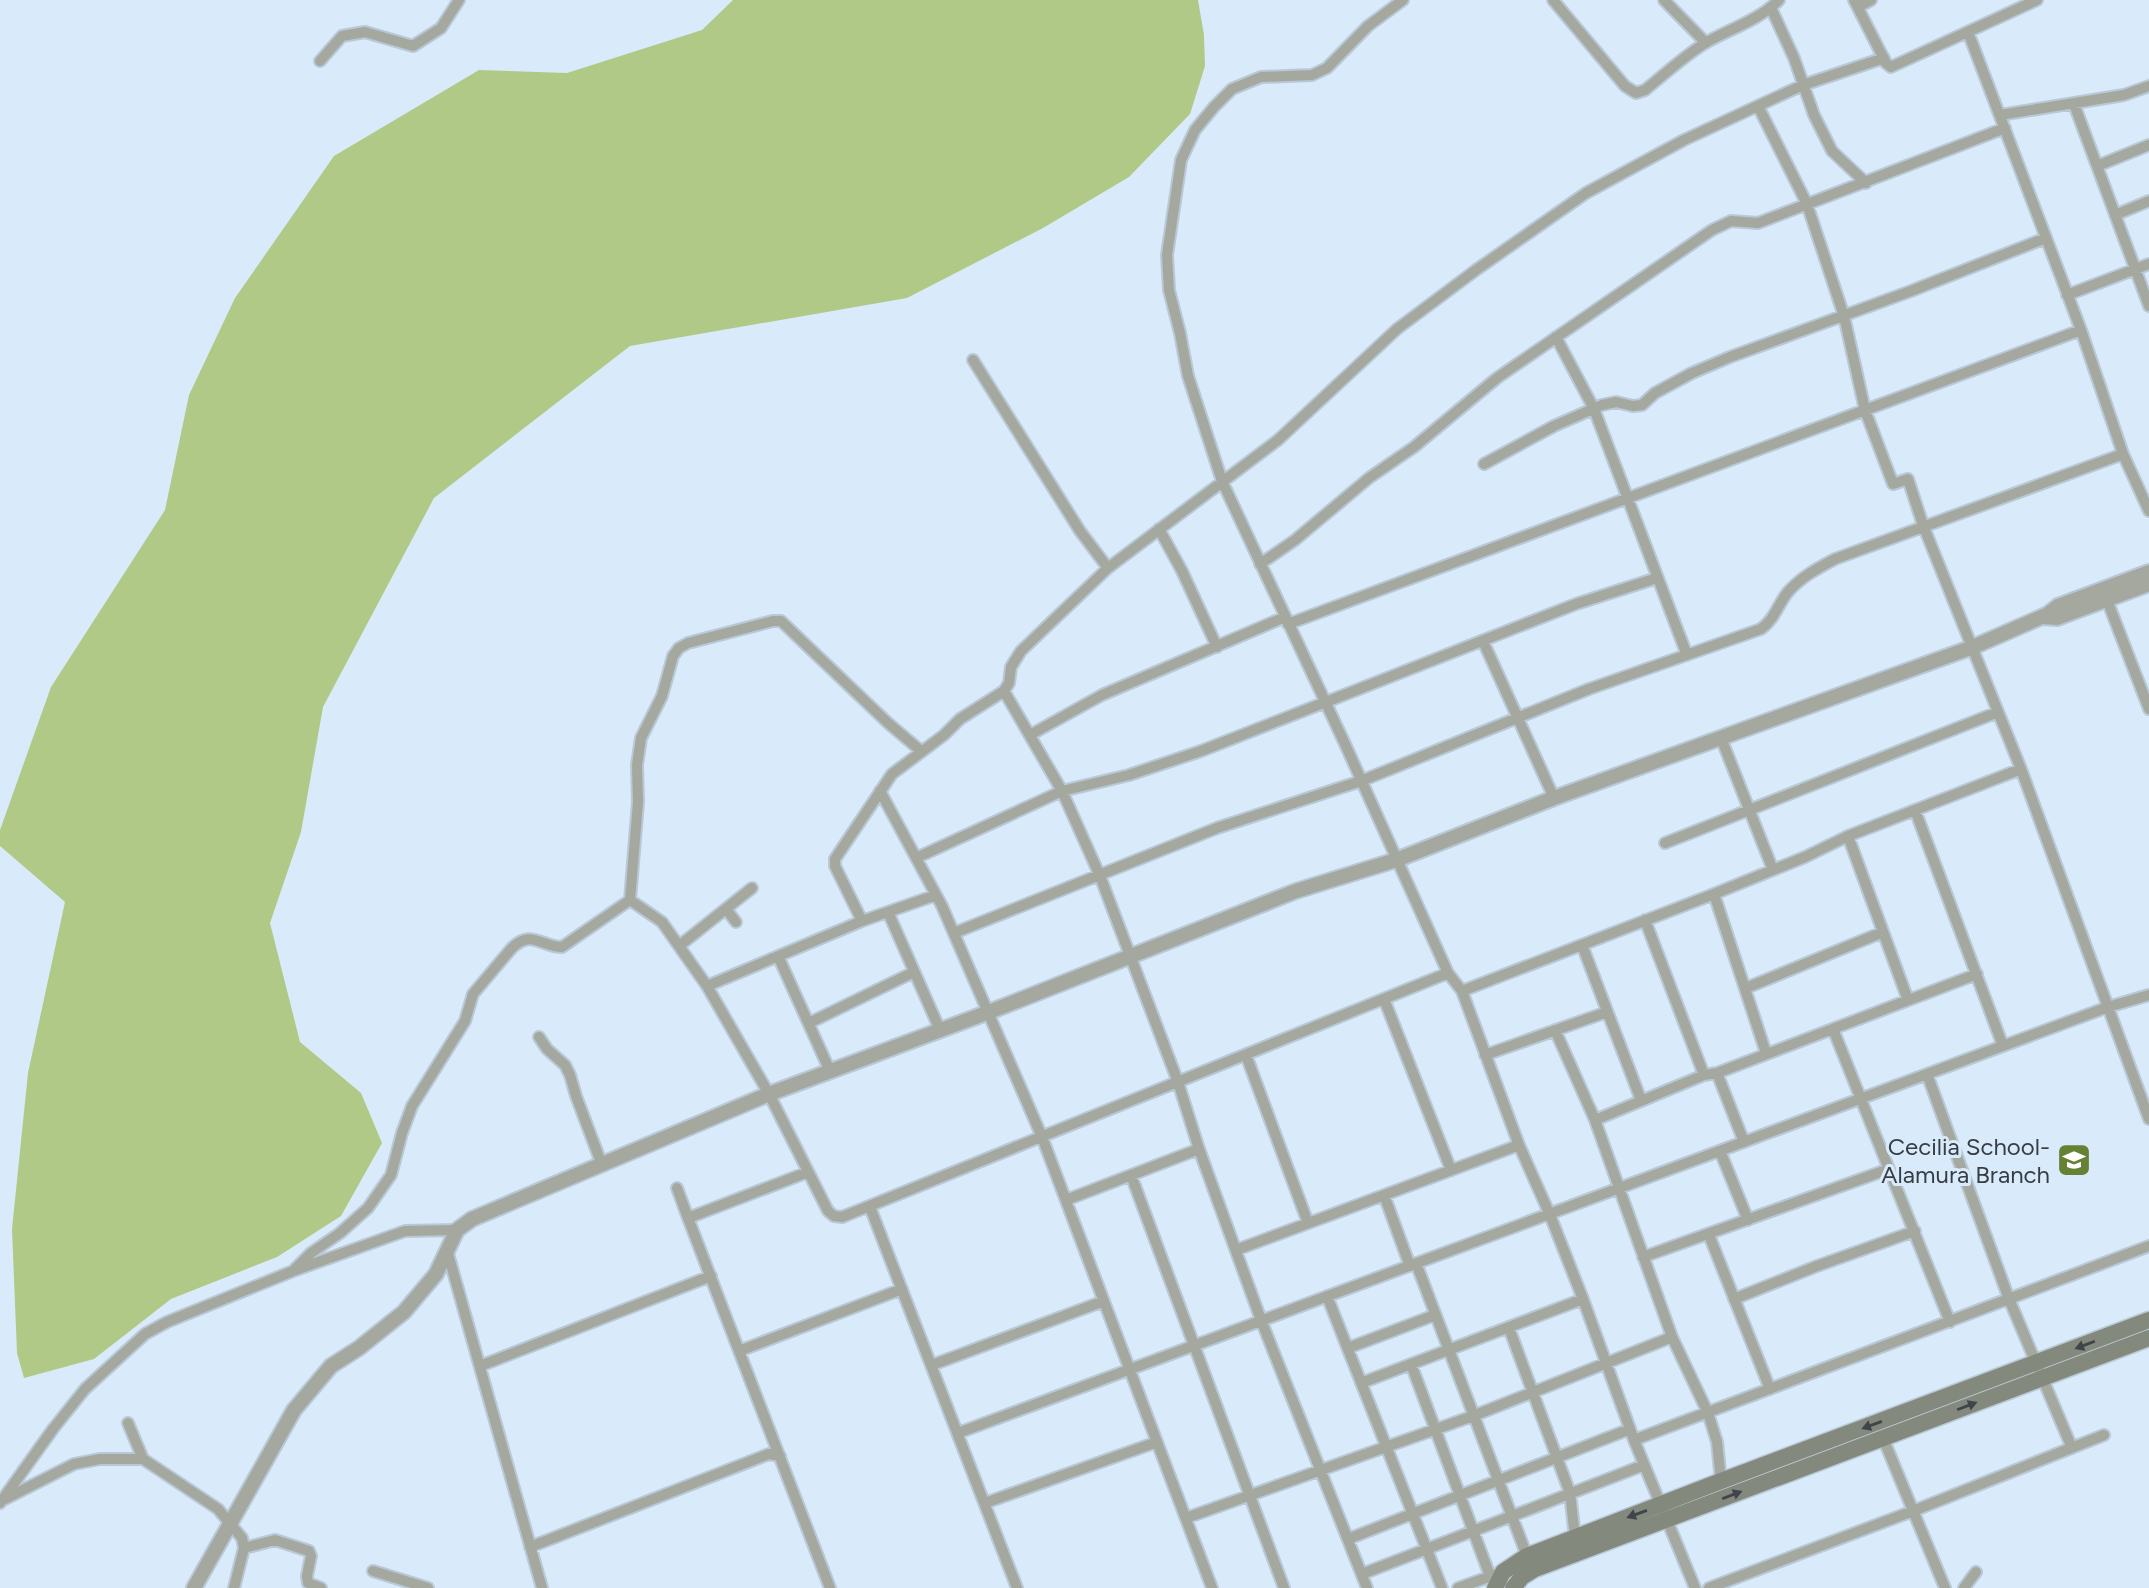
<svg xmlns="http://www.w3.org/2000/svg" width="2149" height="1588" font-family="Figtree,sans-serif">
	<rect width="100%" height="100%" fill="#d9ebfb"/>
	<path fill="#b0c986" d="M733 0H1198L1204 35 1205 66 1190 114 1129 177 1043 228 907 298 630 346 434 498 323 707 301 832 270 923 300 1042 361 1093 382 1143 341 1216 277 1257 171 1299 94 1359 24 1378 17 1353 12 1229 28 1073 65 902 0 846V830L51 687 165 510 189 395 235 298 334 156 479 70 567 73 702 30Z"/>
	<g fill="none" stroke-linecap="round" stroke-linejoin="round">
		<g stroke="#b9c8d6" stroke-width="14">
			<path id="minor" d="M1403 0 1368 26 1327 68 1312 75 1261 77 1232 89 1214 107 1195 130 1181 160 1167 255 1169 290 1180 333 1188 376 1222 481 1345 744 1448 973 1462 991 1519 1145 1550 1215 1583 1299 1634 1440 1695 1588
				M1553 0 1625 86 1636 93 1645 90C1665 74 1685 55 1707 42 1732 28 1759 20 1779 0
				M1664 0 1706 43
				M1854 0 1886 63 1891 67 2037 0
				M1858 7 1871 0
				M1771 8 1794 58 1814 115 1832 151 1866 183
				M1968 32 2081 330 2123 454 2149 511
				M320 61 342 36 365 32 413 46 441 28 459 0
				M2074 104 2149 306
				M1758 106 1807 204 1844 316 1865 410 1893 484 1908 479 1923 525 2021 769 2149 1119
				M2000 115 2124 95 2149 86
				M2097 166 2149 145
				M2115 215 2149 201
				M2067 295 2149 264
				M1556 337 1594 409 1687 655
				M973 360 1080 531 1108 568
				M1484 464 1554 426 1602 405 1616 402 1633 406 1642 405 1655 393 1692 373 1730 357 1911 291 2046 238
				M1159 529 1182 571 1217 647
				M1260 564 1295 540 1369 478 1414 447 1497 378 1712 230 1731 221 1758 223 2005 128
				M2107 600 2149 709
				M1288 624 2081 330
				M1483 641 1554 798
				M1004 691 1062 791 1100 876 1178 1082 1199 1149 1261 1320 1367 1588
				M1030 735 1102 695 1285 617
				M1721 738 1773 870
				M880 791 942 906 1042 1137 1212 1588
				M1915 810 2003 1046
				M1848 836 1908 1000
				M1665 843 1998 712
				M916 858 1062 791 1129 775 1201 751 1576 604 1657 578
				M1714 894 1766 1053
				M630 900 662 922 707 986 769 1094 828 1211 834 1216 842 1217 1448 973
				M726 909 736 922
				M888 912 940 1030
				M1645 920 1704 1075
				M862 921 835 866V859L892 774 944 735 960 719 1004 691 1009 683 1011 667 1021 651 1108 568 1278 440 1397 329 1476 270 1586 193 1684 140 1803 85 1884 58
				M954 933 1217 828 1361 781 1589 689 1761 629C1775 619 1778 604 1788 592 1801 577 1818 568 1835 559L2123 454
				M1582 945 1641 1100
				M679 946 752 888
				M778 956 830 1071
				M707 986 862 921 936 895
				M1746 988 1883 932
				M1462 991 1714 894 1805 857 1848 836 2021 769
				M1384 999 1451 1170
				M809 1023 914 972
				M1833 1029 1950 1322
				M1555 1030 1595 1120 1672 1337 1708 1413 1717 1442 1721 1481
				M539 1037 547 1049 565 1065 570 1075 576 1096 602 1165
				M1246 1055 1308 1223
				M1485 1055 1607 1012
				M1717 1073 1744 1142
				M1927 1074 2009 1299 2072 1448
				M1595 1120 1704 1075 1717 1073 1977 974
				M1720 1151 1748 1220
				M808 1172 688 1218 830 1588
				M1131 1175 1284 1588
				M677 1188 688 1218
				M1384 1195 1410 1266
				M1066 1200 1199 1149
				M870 1207 1017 1588
				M1709 1235 1770 1389
				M447 1250 542 1588
				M1236 1250 1519 1145
				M1643 1257 1889 1169
				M1416 1263 1527 1556
				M293 1271 311 1253 340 1233 368 1208 391 1175 402 1133 412 1106 465 1021 473 994 511 949C531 928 541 947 562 947L630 900 638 802 637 765 641 738 662 696 673 656 679 648 688 643 773 621H781L888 723 921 751
				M1327 1296 1442 1588
				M1734 1299 1817 1266 1915 1231
				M1509 1328 1570 1493 1575 1537
				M1348 1348 1435 1315
				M739 1351 902 1289
				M1411 1364 1490 1576
				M932 1365 1104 1301
				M480 1366 711 1276
				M1361 1383 1583 1299
				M128 1423 143 1459
				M958 1433 2108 1007 2149 995
				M1883 1438 1945 1588
				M1634 1440 2149 1246
				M5 1499 74 1464 100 1459H143L218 1509 242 1538 244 1548 234 1588
				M0 1503 53 1429 85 1389 145 1334 167 1322 293 1271 405 1231 457 1230
				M985 1503 1157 1442
				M1186 1518 1473 1416 1672 1337
				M1348 1539 1630 1429
				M530 1547 769 1454 780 1456
				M244 1548 275 1540 309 1551 311 1556 307 1576 308 1583 321 1588
				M373 1571 428 1588
				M1362 1574 1644 1465
				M1458 1588 1497 1574
				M1709 1588 1913 1511 2104 1435
				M1964 1588 1976 1572"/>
		</g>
		<g stroke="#b9c8d6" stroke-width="18">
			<path id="tertiary" d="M2044 617 2058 606 2149 572
				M2044 617 2057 618 2149 584
				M194 1588 294 1410 331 1366 359 1348 404 1312 436 1274 457 1230 472 1219 769 1094 989 1012 1296 891 1396 860 1554 798 1973 647 2046 615"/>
		</g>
		<g stroke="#b9c8d6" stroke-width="19">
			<path id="secondary" d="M1495 1588 1503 1572 1527 1556 1721 1481 2149 1320
				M1513 1588 1522 1577 1535 1569 2149 1338"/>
		</g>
		<use href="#minor" stroke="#a4a89f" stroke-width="10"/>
		<use href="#tertiary" stroke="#a4a89f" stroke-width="14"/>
		<use href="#secondary" stroke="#83897c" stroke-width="16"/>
	</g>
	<defs><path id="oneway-solid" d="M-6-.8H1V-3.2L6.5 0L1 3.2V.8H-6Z" transform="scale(1.75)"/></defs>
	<g fill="#3f454a">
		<use href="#oneway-solid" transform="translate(2085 1345) rotate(159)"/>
		<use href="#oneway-solid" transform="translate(1967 1406) rotate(-21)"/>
		<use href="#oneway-solid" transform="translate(1872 1425) rotate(160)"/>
		<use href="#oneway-solid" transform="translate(1732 1495) rotate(-21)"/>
		<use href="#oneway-solid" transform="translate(1637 1514) rotate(160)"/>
	</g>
	<defs>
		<g id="school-square" transform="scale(1.75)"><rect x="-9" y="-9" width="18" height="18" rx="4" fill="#678134" stroke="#d9ebfb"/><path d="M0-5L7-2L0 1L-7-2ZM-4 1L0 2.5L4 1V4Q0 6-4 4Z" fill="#fff"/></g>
	</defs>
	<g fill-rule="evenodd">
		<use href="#school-square" x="2074" y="1160"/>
	</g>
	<g text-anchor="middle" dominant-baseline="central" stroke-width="6" stroke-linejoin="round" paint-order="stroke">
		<g font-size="24" fill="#373d44" stroke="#d9ebfb" text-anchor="end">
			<text x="2050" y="1146">Cecilia School-<tspan x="2050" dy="28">Alamura Branch</tspan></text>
		</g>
	</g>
</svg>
